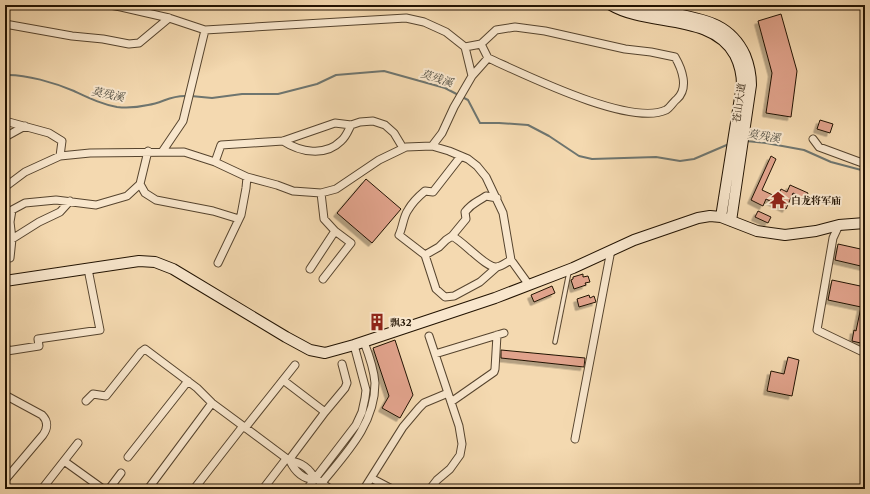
<svg xmlns="http://www.w3.org/2000/svg" width="870" height="494" font-family="'Libre Caslon Text','Noto Serif SC',serif">
	<defs>
		<filter id="shadow"><feDropShadow dx="-3.5" dy="3.5" stdDeviation="0" flood-color="#0004"/></filter>
	</defs>
	<rect width="100%" height="100%" fill="#f4d9b0"/>
	<filter id="stains"><feTurbulence type="fractalNoise" baseFrequency=".005" numOctaves="4"/><feColorMatrix values="0 0 0 0 .2 0 0 0 0 .09 0 0 0 0 .02 0 0 0 .5 -.17"/></filter>
	<radialGradient id="worn" r=".72"><stop offset=".6" stop-color="#630" stop-opacity="0"/><stop offset="1" stop-color="#630" stop-opacity=".3"/></radialGradient>
	<g fill="none" stroke-linecap="round" stroke-linejoin="round">
		<path stroke="#6e756f" stroke-width="2" d="M5 75C26 74 55 83 74 91 89 98 101 104 117 107 126 108 139 107 148 105 163 103 170 95 187 96
			M191 96 212 98 242 94H278L317 84 336 75 384 71 445 88 468 100 480 123H499L528 125 549 136 579 156 592 159 656 157 680 161 694 159 729 144
			M746 141 766 143 804 150 831 162 865 171"/>
	</g>
	<path fill="#e1a38c" stroke="#221302" filter="url(#shadow)" d="M781 14 797 71 791 117 766 113 772 73 758 21Z
		M820 120 833 124 830 133 817 129Z
		M771 156 776 159 762 190 777 197 781 189 787 192 790 185 808 193 806 199 793 193 786 209 766 199 763 206 751 200Z
		M366 179 401 209 372 243 337 213Z
		M758 211 771 217 768 223 755 217Z
		M838 244 865 250V267L835 260Z
		M583 274V277L588 276 590 282 585 283 586 285 574 289 571 280 573 279V277Z
		M832 280 865 287V344L852 341 854 330 856 331 861 307 828 300Z
		M552 286 555 293 534 302 531 295Z
		M589 295 590 298 594 296 596 302 579 307 577 299Z
		M395 340 413 395 400 418 382 408 389 396 373 348Z
		M501 350 585 358 584 367 501 358Z
		M788 357 799 360 792 396 767 391 771 371 784 374Z"/>
	<g fill="none" stroke-linecap="round" stroke-linejoin="round">
		<g stroke="#56442e" stroke-width="5.5">
			<path id="lane" d="M555 342 569 272"/>
		</g>
		<g stroke="#56442e" stroke-width="9">
			<path id="street" d="M110 5 121 7 169 18 205 30 406 18 424 22 446 32 465 47 472 76 454 107 442 133 432 146
				M5 24 72 36 103 39 129 44 139 43 169 18
				M465 47 481 44
				M472 76 488 58C524 74 630 127 666 110 670 108 673 102 677 99 689 88 682 69 675 57L651 52 625 49 545 31 515 27 496 30 481 44 488 58
				M5 121 49 133 62 141 60 156
				M5 137 25 126
				M813 139 819 147 865 164
				M283 141C300 152 325 157 341 141 346 137 348 131 351 125
				M148 151 140 184 145 193 156 200 213 211 239 219
				M162 152 183 121 205 30
				M461 156 433 192 425 191C419 196 412 203 408 210 403 217 403 227 399 235L425 255 439 247 446 240 452 236C464 242 487 269 497 267 502 266 507 262 511 260
				M215 162 221 145 283 141 335 123 351 125 360 122 373 121 385 125 394 133 403 148
				M5 187 25 172 60 156 90 153 184 152 215 162 247 177 277 185 293 191 321 193 336 189 379 160 406 147 432 146 449 151 468 159 477 166 486 177 503 213 511 260 529 285
				M839 225 833 238 817 330 865 353
				M452 236 466 219 465 212C473 202 476 203 486 196L497 198
				M12 239 39 222 60 212 70 201
				M425 255 436 289 445 297 454 296 480 282 497 267
				M10 258 12 239 10 222 12 210 25 203 56 200 96 205 127 196 140 184
				M218 263 241 215 246 188 247 177
				M310 269 335 231 324 219 321 193
				M323 279 351 243 335 231
				M429 336 459 426 462 444 460 455 450 469 437 480 430 489
				M5 343 7 351 39 346 38 339 100 330 88 269
				M435 354 504 333
				M283 380 325 412
				M5 395 42 415C48 421 48 428 43 435L5 480
				M86 401 93 394 106 396 141 352 145 349 197 388 212 403 290 461C301 462 310 469 315 479 304 480 295 472 290 461
				M451 402 494 372 495 369 497 335
				M245 428 295 365
				M575 439 611 250
				M128 457 188 381
				M289 460 325 412 345 388 347 383 342 364
				M64 461 103 489
				M371 478 392 489
				M319 481 330 489
				M42 489 78 443
				M109 489 121 473
				M148 489 212 403
				M194 489 243 426
				M263 489 286 459
				M307 489 356 425 362 412 365 398 366 390 354 345
				M317 489C342 457 375 427 375 383 374 369 369 355 364 342
				M364 489 403 427 419 408 424 403 448 393"/>
		</g>
		<g stroke="#221302" stroke-width="12">
			<path id="secondary" d="M611 5C648 27 712 13 735 55 740 65 742 74 742 85L721 217
				M635 5C649 8 663 11 677 14 707 20 731 25 745 55 749 65 751 75 751 85L731 221
				M5 281 139 261 155 262 173 269 286 337 310 350 325 353 354 345 495 298 573 268 634 240 698 218 710 216 721 217 757 231 785 235 816 231 839 225 865 223"/>
		</g>
		<use href="#lane" stroke="#f8e6cc" stroke-width="3.5"/>
		<use href="#street" stroke="#f8e6cc" stroke-width="7"/>
		<use href="#secondary" stroke="#f8e6cc" stroke-width="10"/>
	</g>
	<defs>
		<g id="temple-bare" transform="scale(1.38)"><path d="M0-6L5-2H3V0L6.5 2.5H4V6H1.5V3h-3V6H-4V2.5H-6.5L-3 0V-2H-5Z" fill="#8f2418" stroke="#f8e6cc" stroke-width="2.5" paint-order="stroke"/></g>
		<g id="building-bare" transform="scale(1.38)"><path d="M-4-6H4V6H1V3H-1V6H-4ZM-2.5-4.3h1.7v1.8h-1.7ZM.8-4.3h1.7v1.8H.8ZM-2.5-1h1.7V.8h-1.7ZM.8-1h1.7V.8H.8Z" fill="#8f2418" stroke="#f8e6cc" stroke-width="2.5" paint-order="stroke"/></g>
	</defs>
	<g fill-rule="evenodd">
		<use href="#temple-bare" x="778" y="200"/>
		<use href="#building-bare" x="377" y="322"/>
	</g>
	<g text-anchor="middle" dominant-baseline="central" stroke-width="4" stroke-linejoin="round" paint-order="stroke">
		<g font-size="10" fill="#221302" stroke="#f8e6cc">
			<text transform="translate(739 103) rotate(-82)">苍山大道</text>
		</g>
		<g font-size="10" font-weight="bold" fill="#221302" stroke="#f8e6cc" text-anchor="start">
			<text x="791" y="200">白龙将军庙</text>
			<text x="390" y="322">飘32</text>
		</g>
		<g font-size="11" font-style="italic" fill="#4e4c41" stroke="#f8e6cc">
			<text transform="translate(437 78) rotate(18)">莫残溪</text>
			<text transform="translate(108 94) rotate(12)">莫残溪</text>
			<text transform="translate(764 136) rotate(9)">莫残溪</text>
		</g>
	</g>
	<rect width="870" height="494" fill="none" stroke="#f4d9b0" stroke-width="20"/>
	<rect x="6" y="6" width="858" height="482" fill="none" stroke="#221302" stroke-width="2"/>
	<rect x="10" y="10" width="850" height="474" fill="none" stroke="#221302"/>
	<rect width="100%" height="100%" filter="url(#stains)"/>
	<rect width="100%" height="100%" fill="url(#worn)"/>
</svg>
